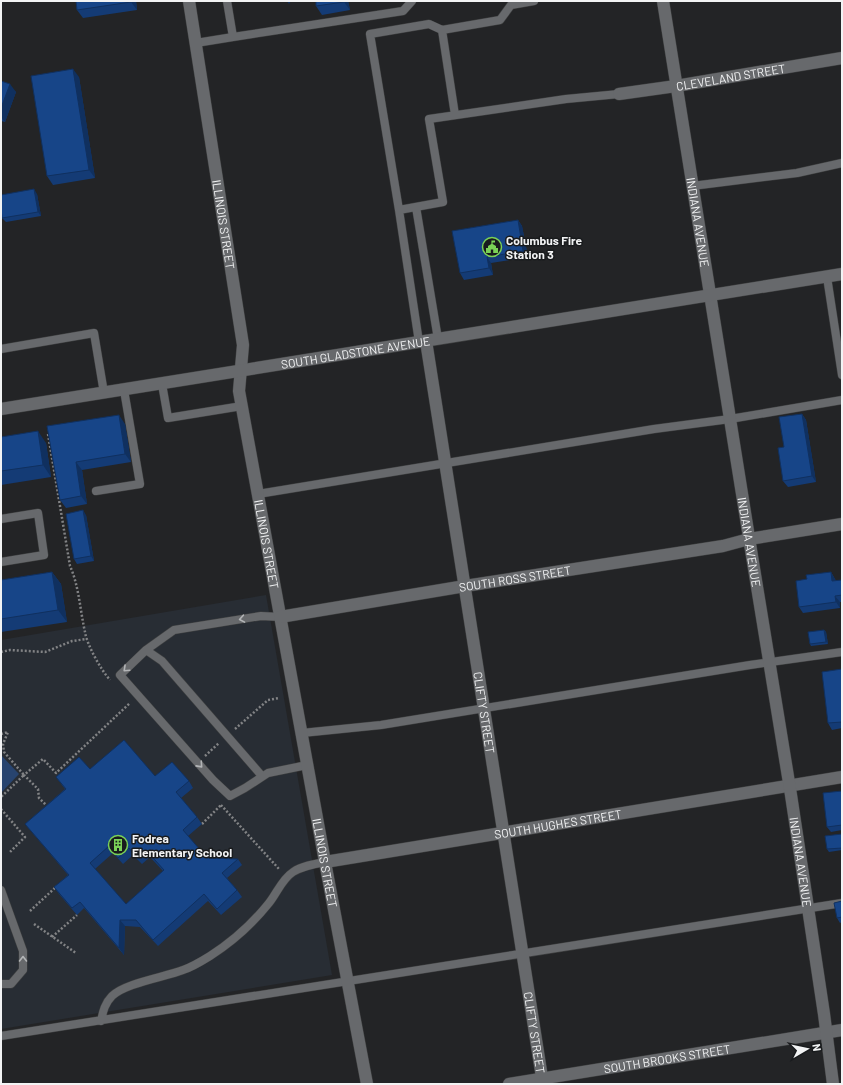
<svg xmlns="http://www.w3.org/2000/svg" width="843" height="1085" font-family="Barlow,sans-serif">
	<rect width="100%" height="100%" fill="#232426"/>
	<path fill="#282d34" d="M266 595 332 975 1 1029V640Z"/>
	<path fill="#28446f" d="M1 755 19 774 1 793Z"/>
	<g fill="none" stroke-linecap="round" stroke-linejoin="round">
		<g stroke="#3f4041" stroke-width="9">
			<path id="lane" d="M442 30 500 20 511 5 534 1
				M233 37 403 11 412 1
				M196 43 233 37 227 1
				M455 115 442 30 429 24 370 34 399 210 443 202 429 119 566 99 619 94
				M692 186 797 173 842 163
				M416 207 438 339
				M399 210 419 342
				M827 277 842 375
				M1 349 94 333 104 393
				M162 384 168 418 242 406
				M96 491 140 484 124 390
				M258 494 654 429 730 419 842 400
				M1 519 38 513 44 555 1 562
				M280 617 261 616 174 630 146 650 120 675 213 780 230 796 245 788 268 773 307 765
				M146 650 162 661 262 776
				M302 733 381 725 750 665 842 652
				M1 890 23 951V970L11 984H1
				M101 1021C103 1011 105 1003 112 996 125 983 165 977 183 970 192 967 202 961 210 956 232 942 253 923 269 903 277 893 282 879 293 872 302 866 314 864 325 862
				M1 1036 842 903"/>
		</g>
		<g stroke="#3f4041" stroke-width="13">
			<g id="street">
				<path id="s1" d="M189 1 243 345 239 391 325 862 367 1084"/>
				<path id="s2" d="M619 94 676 86 842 58"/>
				<path id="s3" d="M426 341 543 1084"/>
				<path id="s4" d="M280 617 465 586 723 546 749 539 842 524"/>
				<path id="s5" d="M325 862 842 777"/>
				<path id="s6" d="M509 1084 842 1030"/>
			</g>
		</g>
		<g stroke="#3f4041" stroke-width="13">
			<g id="secondary">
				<path id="s7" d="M663 1 751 550 791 795 824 1014 833 1084"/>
				<path id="s8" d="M1 409 842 274"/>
			</g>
		</g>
		<path stroke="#828385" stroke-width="2.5" stroke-dasharray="2 2" stroke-linecap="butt" d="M48 434 70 566C79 586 80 610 85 632 87 645 101 670 110 680
			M1 652 10 650 45 652 72 641 87 639
			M235 729 268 700 279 698
			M1 734 8 732 3 744 4 752 24 775 1 797
			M205 756 219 743
			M221 805 279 869
			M48 807 39 798 38 789 24 775 43 759 56 773 130 703
			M1 809 25 837 10 852
			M202 824 221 805
			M30 911 57 886
			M34 924 76 953
			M52 937 77 915"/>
		<use href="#lane" stroke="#67696c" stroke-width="8"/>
		<use href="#street" stroke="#67696c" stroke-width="12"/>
		<use href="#secondary" stroke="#67696c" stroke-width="12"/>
	</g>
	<path fill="#143b75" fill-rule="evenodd" d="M76 1H136L137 10 83 18 77 10Z
		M316 1H348L350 10 322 15 316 6Z
		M79 77 95 178 53 185 47 176Z
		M1 81 16 92 5 122 1 121Z
		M37 194 41 216 6 222 2 218Z
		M518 220 522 226 528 257 491 263 493 275 464 280 460 273Z
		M802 414 806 420 816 482 788 487 783 481Z
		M125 424 131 462 82 470 87 504 66 508 60 500 47 426Z
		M1 437 46 443 51 477 1 485Z
		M86 515 94 561 77 564 74 559Z
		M52 572 61 584 67 622 1 632V580Z
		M831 572 835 579 836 581 842 580V602H840V608L803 613 799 607 807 579Z
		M824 630 826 632 828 644 811 646 810 644Z
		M842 669V728L832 730 828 723Z
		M90 769 155 776 189 781 193 788 181 798 197 817 202 824 188 836 207 858 238 859 242 865 227 878 237 890 242 897 221 915 208 901 158 946 140 927 125 926 124 955 84 908 77 915 59 894 54 887 68 875 30 830 25 824 65 789 56 777ZM113 853 123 864 133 855 142 864 150 857 163 871 126 904 95 869Z
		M842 791V830L831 832 827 827Z
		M842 834V850L829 852 827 849Z
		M842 901V922L840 923 837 918Z"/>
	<path fill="#10305f" d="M131 1H136L137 10 131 2Z
		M287 1H291L289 4Z
		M344 1H348L350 10 344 2Z
		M73 69 79 77 95 178 89 170Z
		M10 84 16 92 5 122 1 117V108Z
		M34 189 37 194 41 216 38 212Z
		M518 220 522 226 528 257 523 251Z
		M487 257 491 263 493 275 489 268Z
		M802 414 806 420 816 482 812 476Z
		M119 415 125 424 131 462 125 454Z
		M38 431 46 443 51 477 43 465Z
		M76 462 82 470 87 504 81 496Z
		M83 510 86 515 94 561 91 556Z
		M52 572 61 584 67 622 58 610Z
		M831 572 835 579 836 587 832 581Z
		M835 596 840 602V608L836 602Z
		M824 630 826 632 828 644 826 642Z
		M120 920 125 926 124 955 119 948Z"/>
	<path fill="#174588" stroke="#10305f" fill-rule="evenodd" d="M76 1H131V2L77 10Z
		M316 1H344V2L316 6Z
		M73 69 89 170 47 176 31 76Z
		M1 81 10 84 1 108Z
		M34 189 38 212 2 218 1 208V195Z
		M518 220 523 251 487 257 489 268 460 273 452 231Z
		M802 414 812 476 783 481 778 448 784 447 779 417Z
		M119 415 125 454 76 462 81 496 60 500 47 426Z
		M38 431 43 465 1 471V437Z
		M83 510 91 556 74 559 66 514Z
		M52 572 58 610 1 619V580Z
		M831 572 832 581 842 580V595L835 596 836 602 799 607 796 581 807 579 806 575Z
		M824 630 826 642 810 644 808 632Z
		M842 669V722L828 723 822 672Z
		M124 740 155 776 172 762 189 781 176 792 197 817 183 830 207 858 238 859 222 873 237 890 217 909 204 894 153 940 136 920H120L119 948 80 902 72 908 54 887 69 875 25 824 66 789 56 777 79 757 90 769ZM109 846 118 858 129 848 137 858 146 850 164 870 126 904 90 863Z
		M842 791V825L827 827 823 793Z
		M842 834V848L827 849 825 836Z
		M842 901V917L837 918 834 903Z"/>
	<defs><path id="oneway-chevron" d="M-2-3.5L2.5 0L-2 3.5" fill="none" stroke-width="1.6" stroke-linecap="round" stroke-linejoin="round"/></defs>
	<g stroke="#b3b5b7">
		<use href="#oneway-chevron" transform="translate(242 619) rotate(170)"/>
		<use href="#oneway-chevron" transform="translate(126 669) rotate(137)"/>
		<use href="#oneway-chevron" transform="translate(200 765) rotate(48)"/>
		<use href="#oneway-chevron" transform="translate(23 959) rotate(-90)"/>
	</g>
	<defs>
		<g id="civic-ring" transform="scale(1)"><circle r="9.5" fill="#191b1d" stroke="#7ad157" stroke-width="1.5"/><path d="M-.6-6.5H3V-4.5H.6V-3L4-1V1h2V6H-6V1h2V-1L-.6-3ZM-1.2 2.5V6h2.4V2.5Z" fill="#7ad157"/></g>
		<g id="building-ring" transform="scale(1)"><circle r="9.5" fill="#191b1d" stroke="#7ad157" stroke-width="1.5"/><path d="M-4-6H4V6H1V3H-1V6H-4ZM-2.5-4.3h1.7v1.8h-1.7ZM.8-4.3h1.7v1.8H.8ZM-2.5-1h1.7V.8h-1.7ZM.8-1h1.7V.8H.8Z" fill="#7ad157"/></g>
	</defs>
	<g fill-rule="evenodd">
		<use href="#civic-ring" x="492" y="247"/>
		<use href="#building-ring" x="118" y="845"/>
	</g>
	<g text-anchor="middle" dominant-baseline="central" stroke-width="3" stroke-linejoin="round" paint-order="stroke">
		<g font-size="12" fill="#f2f3f4" stroke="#191b1d">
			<text stroke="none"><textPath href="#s2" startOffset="113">CLEVELAND STREET</textPath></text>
			<text stroke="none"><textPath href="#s7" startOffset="224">INDIANA AVENUE</textPath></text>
			<text stroke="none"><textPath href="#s1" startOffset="226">ILLINOIS STREET</textPath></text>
			<text stroke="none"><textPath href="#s8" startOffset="359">SOUTH GLADSTONE AVENUE</textPath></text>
			<text stroke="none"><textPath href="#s7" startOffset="548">INDIANA AVENUE</textPath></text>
			<text stroke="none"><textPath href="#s1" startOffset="550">ILLINOIS STREET</textPath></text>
			<text stroke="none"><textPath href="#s4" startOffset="238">SOUTH ROSS STREET</textPath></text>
			<text stroke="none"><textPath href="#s3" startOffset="376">CLIFTY STREET</textPath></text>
			<text stroke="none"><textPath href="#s5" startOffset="236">SOUTH HUGHES STREET</textPath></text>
			<text stroke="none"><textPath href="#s1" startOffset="874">ILLINOIS STREET</textPath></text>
			<text stroke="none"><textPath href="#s7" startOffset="872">INDIANA AVENUE</textPath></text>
			<text stroke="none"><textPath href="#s3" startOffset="700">CLIFTY STREET</textPath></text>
			<text stroke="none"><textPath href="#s6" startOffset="160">SOUTH BROOKS STREET</textPath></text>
		</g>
		<g font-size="12" font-weight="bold" fill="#f2f3f4" stroke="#191b1d" text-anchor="start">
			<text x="506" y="240">Columbus Fire<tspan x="506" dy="14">Station 3</tspan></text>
			<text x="132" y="838">Fodrea<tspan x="132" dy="14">Elementary School</tspan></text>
		</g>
	</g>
	<rect width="843" height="1085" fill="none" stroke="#f2f3f4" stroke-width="4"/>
	<g transform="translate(807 1049) rotate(81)" stroke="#191b1d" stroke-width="3" paint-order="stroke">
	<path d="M0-3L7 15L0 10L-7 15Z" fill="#f2f3f4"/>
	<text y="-6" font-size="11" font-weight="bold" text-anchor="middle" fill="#f2f3f4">N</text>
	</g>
</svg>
